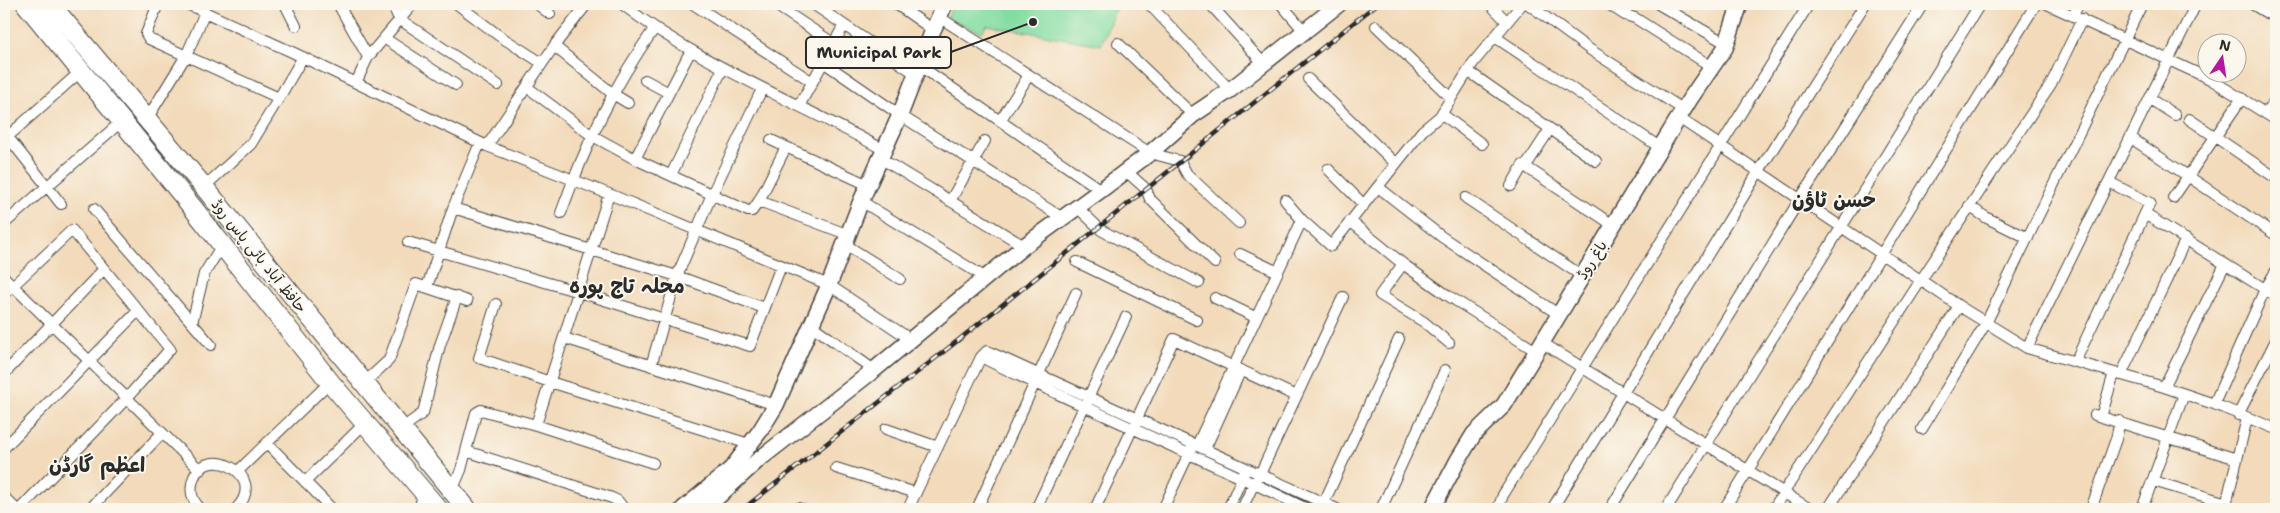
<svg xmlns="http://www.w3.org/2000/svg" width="2280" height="513" font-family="'Shantell Sans','Playpen Sans Arabic',sans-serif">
	<rect width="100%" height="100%" fill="#fbf7ec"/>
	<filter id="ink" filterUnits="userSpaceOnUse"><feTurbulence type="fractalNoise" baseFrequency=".02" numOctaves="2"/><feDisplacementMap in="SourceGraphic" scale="10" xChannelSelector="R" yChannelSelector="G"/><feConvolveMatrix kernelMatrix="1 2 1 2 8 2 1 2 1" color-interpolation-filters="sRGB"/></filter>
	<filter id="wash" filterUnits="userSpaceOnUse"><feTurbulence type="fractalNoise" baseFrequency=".0096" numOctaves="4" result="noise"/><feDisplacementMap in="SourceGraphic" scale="20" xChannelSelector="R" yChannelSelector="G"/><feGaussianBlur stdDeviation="1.12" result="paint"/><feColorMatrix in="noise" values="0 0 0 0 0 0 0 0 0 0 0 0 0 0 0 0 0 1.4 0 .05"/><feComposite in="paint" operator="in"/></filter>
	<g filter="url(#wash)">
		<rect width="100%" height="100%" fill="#f2daba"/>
		<path fill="#83dda2" stroke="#578466" d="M953 4H1118L1101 45 987 25 982 32 947 19Z"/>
	</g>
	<g filter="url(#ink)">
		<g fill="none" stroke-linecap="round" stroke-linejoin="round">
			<g stroke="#494540" stroke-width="12">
				<path id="street" d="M158 4 146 34 149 39 279 98 303 57
					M187 4 292 52 487 146 609 194 829 285 910 339
					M285 4 296 26
					M338 4 368 57
					M392 4 399 19 498 85
					M457 4 498 35 542 63
					M537 4 550 14
					M622 4C701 66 797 101 884 150
					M693 4 811 81
					M774 4 833 43
					M813 4 916 74
					M896 4 933 30
					M1149 4 1230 90
					M1210 4 1263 63
					M1281 4 1304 31
					M1490 4 1507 22
					M1528 4 1589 49 1684 110
					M1608 4 1625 15 1635 18 1712 67
					M1658 4 1727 44
					M2047 4 2210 79 2276 120
					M2252 4 2272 16H2276
					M2073 15 2079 4
					M939 17 1150 153 1180 161 1187 174 1239 223
					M1376 26 1451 98
					M1495 37 1661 148
					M384 38 456 85
					M1118 43 1193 115
					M554 46 613 94 628 103
					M823 62 900 115 1064 219
					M920 66 1101 190
					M1468 71 1596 161
					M1308 79 1396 164
					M645 80 669 93
					M356 83 368 57 413 4
					M527 87 591 135 635 159 748 211H752L759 201 849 235
					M2150 99 2175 115
					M799 106 844 25
					M2266 113 2276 99
					M1442 114 1482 144
					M1679 118 1959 306 2027 348 2164 387 2214 404 2276 429
					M147 119 187 54 205 12
					M2189 119 2276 178
					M1000 121 1029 75
					M4 132 61 204
					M2131 138 2276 235
					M4 140 81 71
					M771 140 868 185
					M487 146 554 46 587 4
					M880 158 1024 246
					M635 159 691 50
					M1526 166 1550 129
					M1328 169 1364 205
					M1126 171 1146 189 1150 199 1215 263
					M671 175 723 68
					M1511 186 1523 165 1613 225
					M204 187 251 144 279 98
					M1378 187 1442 237 1558 314
					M1466 198 1582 276
					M2173 198 2242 98
					M1285 200 1302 220 1331 246 1422 131 1440 116 1473 63 1522 4
					M759 201 786 147
					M861 201 986 278
					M950 201 985 141
					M1969 206 1987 218 2028 238
					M453 208 677 276 764 308
					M1078 208 1101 230 1199 283
					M94 209 211 345
					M561 213C586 144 612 88 654 29
					M2145 214 2276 296
					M1350 221 1403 264 1447 295 1536 351
					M4 224 122 121
					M408 242 579 292 750 346 781 266
					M846 245 900 279
					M1240 254 1278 272
					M1077 262 1197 320
					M1403 264 1380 295 1424 322 1449 343
					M4 277 200 470
					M427 287 453 208 480 143
					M4 294 72 230 170 349 126 399 20 509
					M1215 298 1255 317
					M496 304 479 358 550 382 749 444
					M192 323 204 274 222 245
					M811 325 874 370
					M564 338 776 405
					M1541 342 1810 509
					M2027 348 2196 4
					M981 357C1088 411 1199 456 1307 509
					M2075 362 2150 203 2109 182
					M651 366 677 276 712 194 762 89
					M4 374 104 269
					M2121 375 2186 239
					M364 383 389 360 416 284 467 301
					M2164 387 2225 264
					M2214 404 2265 289 2276 271
					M2095 415 2237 459
					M2238 415 2276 340
					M2101 417 2114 373
					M536 425 609 194
					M401 429 423 413 440 345 457 297
					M886 429 938 447
					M1922 429 1986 323 2142 4
					M267 443 332 509
					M1197 445 1302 220
					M4 448 138 311
					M1205 449 1241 370
					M466 451 612 498 618 501 624 509
					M836 468 916 493
					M238 471 330 382
					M1260 474 1343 297
					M2153 481 2227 503
					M305 482 365 423
					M452 491 461 470 476 413 481 410 536 425 653 463
					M4 497 16 509
					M798 508 802 509
					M90 509 162 433
					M201 509C194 503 190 494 192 484 200 440 271 473 236 509
					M419 509 424 493
					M908 509 981 357 987 351 1337 509
					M977 509 1076 293
					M1036 509 1126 317
					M1095 509 1174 339 1296 396
					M1163 509 1191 449
					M1228 509 1245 471
					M1242 509 1256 479
					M1321 509 1399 339
					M1381 509 1445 370
					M1498 509 1503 495 1809 4
					M1552 509 1759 171 1865 4
					M1610 509 1800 199 1923 4
					M1666 509 1980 4
					M1724 509 2036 4
					M1773 509 1921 280 2039 102 2051 84 2082 19
					M1828 509 1959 306
					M2091 509 2116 439 2120 421
					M2142 509 2184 394
					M2225 509 2247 418"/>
			</g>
			<g stroke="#494540" stroke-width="18">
				<path id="secondary" d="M683 509 731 469 760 431 776 405 829 285 861 201 900 115 933 30 945 4
					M699 509 709 505 757 461 874 370 1024 246 1101 190 1150 153 1193 115 1230 90 1339 4
					M1432 509 1458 460 1474 434 1504 405 1690 99 1725 48 1740 4"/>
			</g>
			<g stroke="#494540" stroke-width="21">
				<path id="highway" d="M26 4 193 208 330 382 438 509
					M50 4 204 187 467 509"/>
			</g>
			<use href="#street" stroke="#fff" stroke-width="10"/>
			<use href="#secondary" stroke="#fff" stroke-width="15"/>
			<use href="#highway" stroke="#fff" stroke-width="19"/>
			<g stroke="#2b2b2b" stroke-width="4.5">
				<path id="rail" d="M743 509 956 342 1377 4"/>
			</g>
			<use href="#rail" stroke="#fbf7ec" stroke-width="2.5" stroke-dasharray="8" stroke-linecap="butt"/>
		</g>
	</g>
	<g text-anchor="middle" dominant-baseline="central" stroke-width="4" stroke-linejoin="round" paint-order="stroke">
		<g font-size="15" fill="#2b2b2b" stroke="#fbf7ec">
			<text transform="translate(259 256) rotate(51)">حافظ آباد بائی پاس روڈ</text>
			<text transform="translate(1592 260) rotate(-58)">باغ روڈ</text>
		</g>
		<g font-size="20" font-weight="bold" fill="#2b2b2b" stroke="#fbf7ec">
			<text x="1834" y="200">حسن ٹاؤن</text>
			<text x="627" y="286">محلہ تاج پورہ</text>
			<text x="97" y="465">اعظم گارڈن</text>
		</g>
	</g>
	<path fill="none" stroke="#2b2b2b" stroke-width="2" d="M1033 22L951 52"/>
	<circle fill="#2b2b2b" stroke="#fbf7ec" stroke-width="2" cx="1033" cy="22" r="5"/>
	<rect fill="#fbf7ec" stroke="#2b2b2b" stroke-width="2" x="806" y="37" width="145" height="31" rx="5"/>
	<g font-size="16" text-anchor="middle" font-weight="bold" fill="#2b2b2b">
		<text x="879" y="58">Municipal Park</text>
	</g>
	<rect width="2280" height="513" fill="none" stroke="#fbf7ec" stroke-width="20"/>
	<g transform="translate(2222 58) rotate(13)"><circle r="24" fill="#fbf7ec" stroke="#a8a59f"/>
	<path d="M0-4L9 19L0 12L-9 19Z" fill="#b5179e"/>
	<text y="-8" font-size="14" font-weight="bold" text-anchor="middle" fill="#2b2b2b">N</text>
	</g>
</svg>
